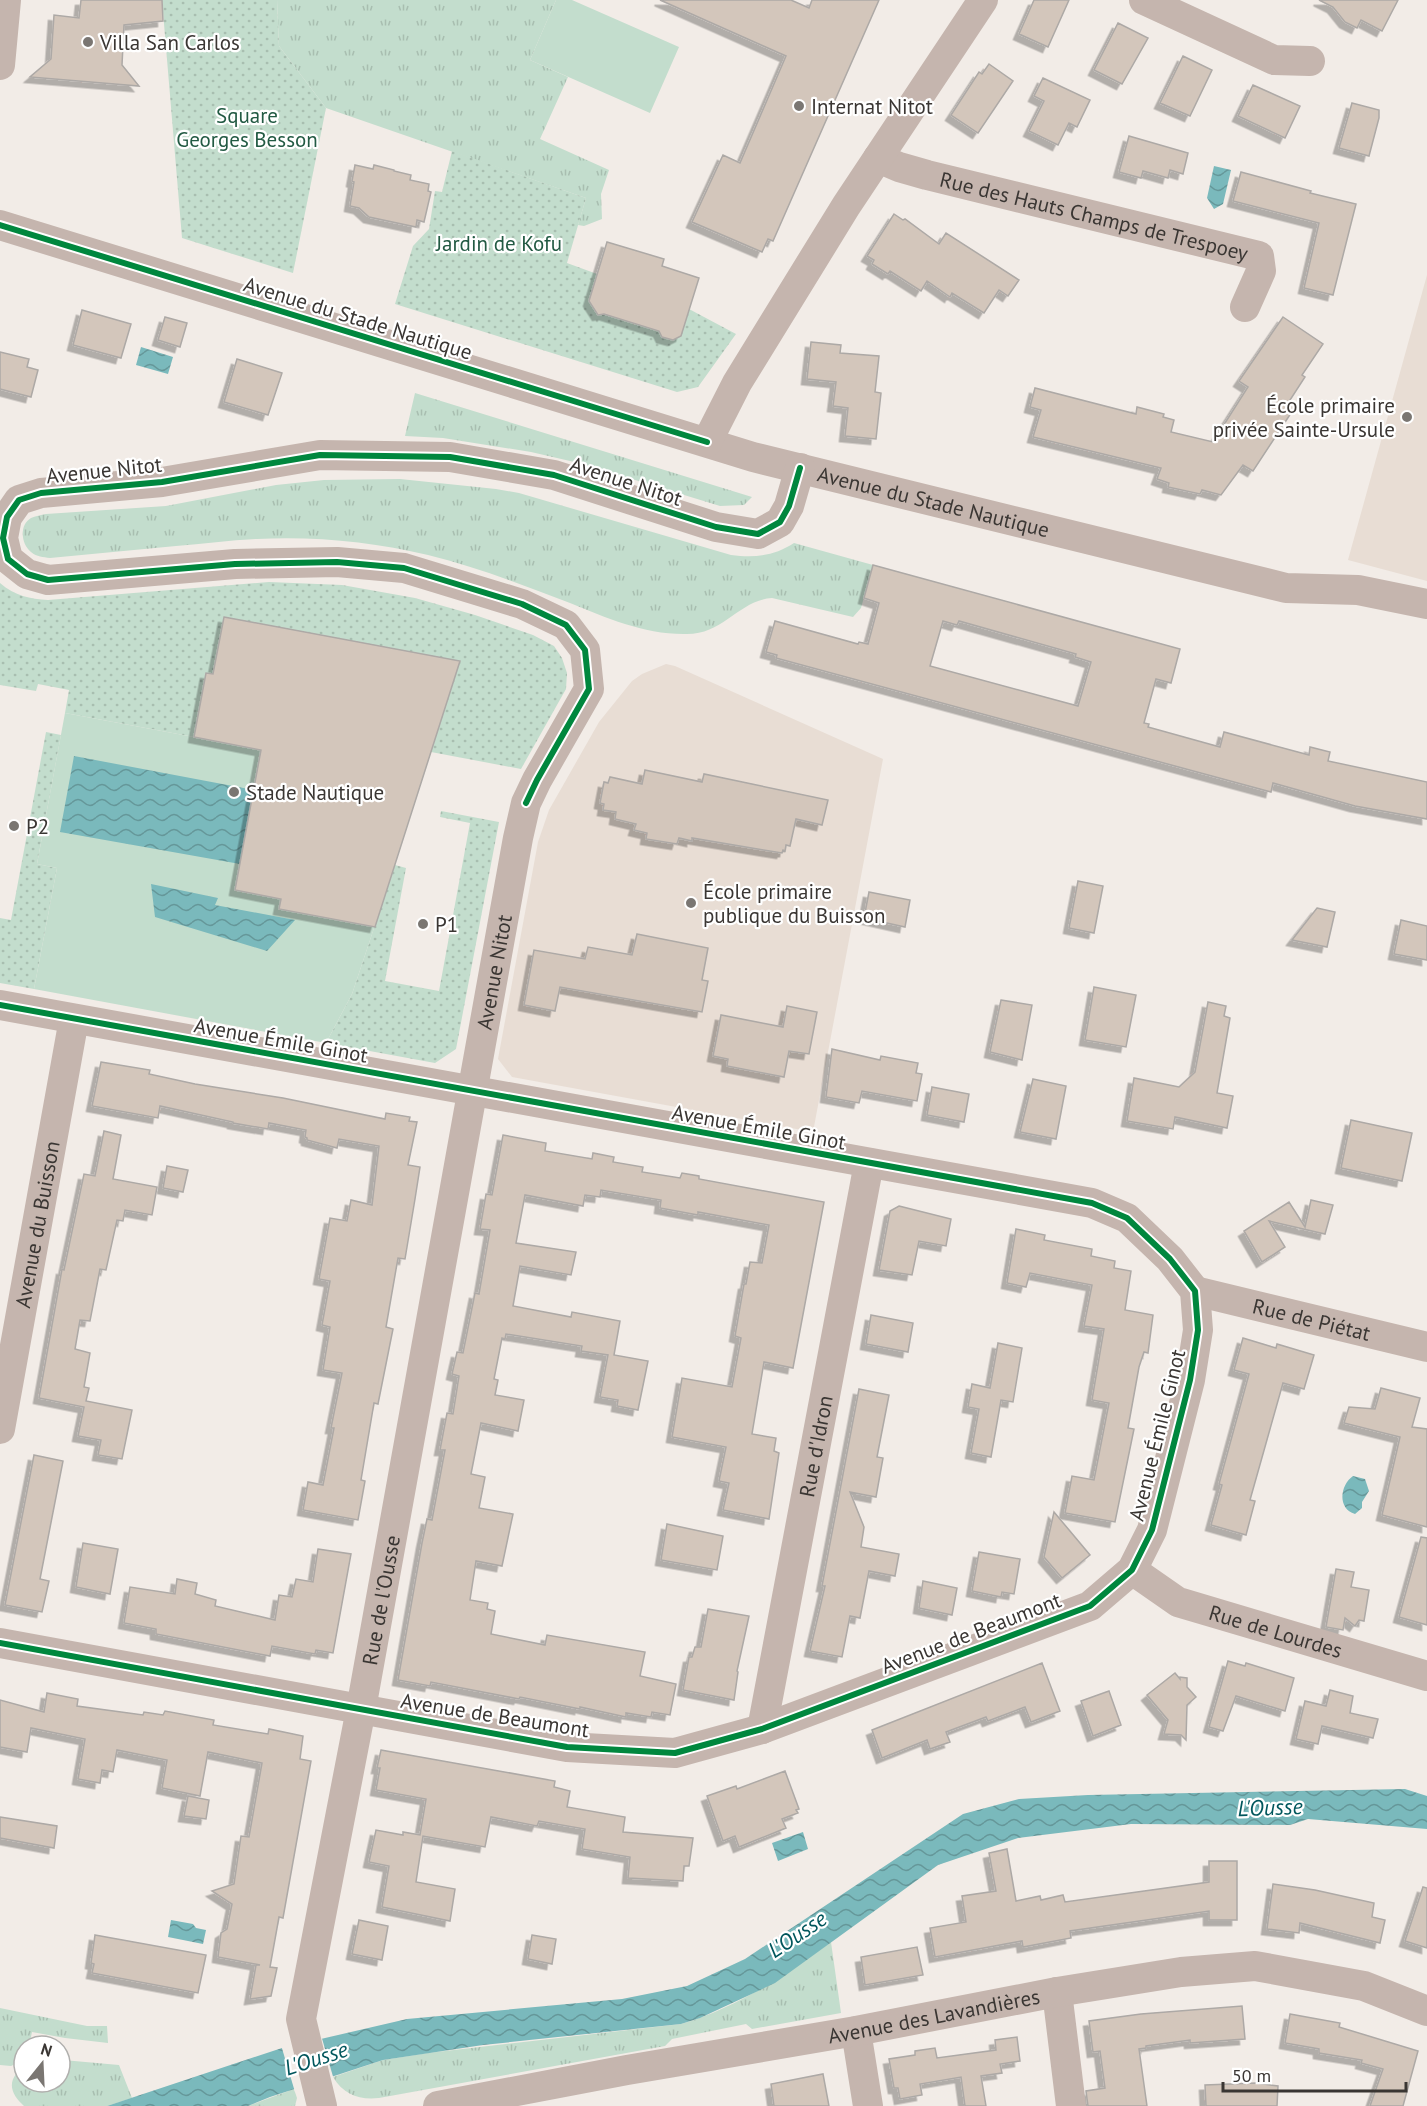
<svg xmlns="http://www.w3.org/2000/svg" width="1427" height="2106" font-family="'PT Sans',sans-serif">
	<defs>
		<pattern id="grass-tufts" width="24" height="20" patternUnits="userSpaceOnUse" patternTransform="scale(1.5)"><rect width="24" height="20" fill="#c3ddcd"/><path d="M3 7l-1-3M5 7V3M7 7l1-3M15 17l-1-3M17 17v-4M19 17l1-3" fill="none" stroke="#a8beb0"/></pattern>
		<pattern id="park-dots" width="8" height="8" patternUnits="userSpaceOnUse" patternTransform="scale(1.5)"><rect width="8" height="8" fill="#c3ddcd"/><path d="M2 2h.1M6 6h.1" fill="none" stroke="#a8beb0" stroke-width="1.8" stroke-linecap="round"/></pattern>
		<pattern id="water-waves" width="16" height="10" patternUnits="userSpaceOnUse" patternTransform="scale(1.5)"><rect width="16" height="10" fill="#7ab9bc"/><path d="M0 5q4-4 8 0t8 0" fill="none" stroke="#659799"/></pattern>
		<filter id="shadow"><feDropShadow dx="-5.5" dy="5.5" stdDeviation="0" flood-color="#0004"/></filter>
	</defs>
	<rect width="100%" height="100%" fill="#f2ece7"/>
	<path fill="#e8ddd4" d="M1427 275V581L1348 560Z
		M666 664 675 666 883 759 813 1132 512 1077 498 1059 538 842 549 810 599 722 632 681 642 674Z"/>
	<path fill="url(#grass-tufts)" d="M277 0H556L530 60 568 77 540 139 609 170 601 194 602 219 584 226 578 225 586 198 326 108 279 46Z
		M415 393 752 497 744 505 720 506 583 464 531 452 443 438 405 436Z
		M400 479 496 489 519 493 731 555C755 558 774 556 794 543L873 565 861 608 853 617 772 598C739 600 724 634 687 634 645 635 607 618 570 603 523 585 477 567 428 555 373 542 315 536 257 539 230 540 203 544 176 546 134 550 92 554 50 558 43 557 37 557 31 552 21 544 19 525 31 518 35 516 41 515 46 514L166 506 276 485 324 480Z
		M831 1942 841 2013 752 2029 746 2024 672 2039 665 2046 379 2098C359 2100 344 2095 333 2077L383 2060 428 2053 681 2024C736 2008 785 1975 831 1942Z
		M0 2008 87 2026H107L108 2043 65 2038 32 2032 29 2046H24V2060L11 2066 0 2065Z
		M63 2060 119 2065 132 2098 107 2106H24C14 2097 7 2086 16 2074L24 2071V2082H60V2061Z
		M294 2089 297 2098 295 2106H248Z"/>
	<path fill="url(#park-dots)" d="M162 0H277L279 46 326 108 293 273 182 238Z
		M452 151 586 198 567 263 597 274 589 302 594 304 593 307 596 312 602 314 607 312 659 331 662 337 673 340 681 336 689 309 736 334 698 387 677 392 395 304 413 246 429 229 435 191 442 192Z
		M269 582 342 585 415 598 475 615 533 635 554 646 562 658 567 673 566 689 521 769 431 752 224 618 213 674 206 673 194 737 65 713 69 690 38 684 36 691 0 685V583C15 596 30 599 48 600Z
		M46 732 61 735 37 864 57 868 34 989 0 983V918L11 920Z
		M441 811 499 822 456 1049 435 1063 326 1043 352 994 395 865 406 868 385 981 439 991 470 823 440 817Z"/>
	<path fill="#c3ddcd" d="M556 0H572L679 47 650 113 530 60Z
		M224 617 460 661 400 849 392 847 389 863 395 865 352 994 326 1043 34 989 57 868 37 864 65 713 194 737 206 673H213Z"/>
	<path fill="url(#water-waves)" d="M1214 166 1231 170 1223 204 1214 209 1207 198Z
		M141 347 173 357 168 374 136 365Z
		M74 756 254 790 240 864 60 832Z
		M151 884 218 898 215 905 295 920 267 951 155 917Z
		M1353 1476 1365 1479 1369 1491 1362 1502V1508L1355 1514C1337 1509 1340 1485 1353 1476Z
		M1405 1789 1427 1796V1829L1308 1819 1290 1825 1131 1824 1018 1838 938 1865 775 1983 700 2018 681 2024 483 2045 383 2060 270 2097 248 2106H107L282 2048 407 2019 622 1999 687 1986 745 1959 963 1814 1019 1799 1088 1795Z
		M803 1832 808 1849 778 1861 772 1843Z
		M171 1920 193 1924 196 1928 206 1930 203 1944 168 1937Z"/>
	<path fill="#f2ece7" d="M321 2035 334 2080 295 2092 281 2045Z"/>
	<path fill="#d3c6bb" stroke="#ada9a6" stroke-width="1.5" fill-rule="evenodd" filter="url(#shadow)" d="M81 0H162L163 21 124 25 122 65 139 86 30 77 51 59 54 15 79 18Z
		M660 0H791L809 8 812 0H879L773 241 768 239 762 252 692 222 723 155 740 163 786 56Z
		M1034 0H1069L1048 47 1019 34Z
		M1319 0H1398L1382 31 1361 20 1357 28 1345 22 1333 7Z
		M1118 23 1148 38 1122 84 1094 70Z
		M1183 56 1212 70 1190 116 1160 103Z
		M989 64 1013 81 978 133 951 115 979 72 982 74Z
		M1043 78 1090 100 1077 127 1069 123 1058 145 1029 131 1044 101 1034 96Z
		M1253 85 1300 106 1285 138 1238 116Z
		M1352 103 1379 110V118L1369 156 1339 148Z
		M1129 136 1188 153 1183 174 1170 170 1168 178 1143 171 1141 178 1119 172Z
		M355 165 373 169 374 165 394 170V171L411 175 410 180 429 184 428 191 431 192 424 222 417 220 416 227 369 217 359 208 350 206 354 182 352 181Z
		M1241 172 1311 191 1310 193 1356 204 1333 295 1304 288 1319 223 1233 201Z
		M894 214 903 220 905 219 939 244 946 233 1019 280 1008 296 999 290 984 313 952 293 950 297 927 281 921 291 890 271 888 274 872 264 874 260 867 256Z
		M607 242 664 259 662 266 699 278 681 336 673 340 662 337 659 331 604 314 598 315 589 301Z
		M82 310 131 324 121 358 73 345Z
		M165 317 187 323 180 347 158 340Z
		M1283 317 1323 344 1302 375 1305 377 1290 400 1297 404 1253 471 1243 465 1221 495 1202 490 1200 494 1168 487 1169 483 1157 479 1161 468 1033 437 1041 410 1030 407 1035 388 1136 414 1137 407 1164 414 1163 417 1174 420 1171 432 1213 442 1248 387 1239 381Z
		M811 342 841 345 840 353 879 356 875 392 881 393 876 439 845 436 848 408 833 406 836 382 807 379Z
		M0 352 29 359 27 367 38 370 31 397 0 389Z
		M237 359 282 373 268 415 224 402Z
		M873 565 1180 649 1171 683 1156 679 1144 723 1149 724 1148 727 1220 747 1224 732 1309 755 1310 747 1330 752 1328 761 1427 782V819L1355 806 1273 783 1271 792 776 658 777 655 766 652 775 621 858 644 859 642 868 644 879 603 864 598ZM943 621 957 625 959 621 1076 654 1075 657 1091 662 1078 706 930 666Z
		M224 617 460 661 375 927 279 909 281 899 235 890 261 750 194 737 206 673 213 674Z
		M645 770 702 782 704 774 828 800 822 825 796 819 790 846 786 845 785 851 783 850 782 853 692 838V841L679 838 677 844 646 839 647 833 634 830 636 824 615 819 616 812 603 810 604 804 600 803 604 782 608 783 610 777 642 784Z
		M1078 881 1103 886 1094 933 1069 928Z
		M869 892 910 900 905 927 864 918Z
		M1317 908 1335 912 1327 947 1292 940Z
		M1401 920 1427 926V960L1394 954Z
		M637 934 708 948 702 980 708 981 702 1012 560 987 555 1011 524 1005 534 950 585 959 588 947 632 955Z
		M1094 987 1136 995 1126 1047 1085 1040Z
		M1001 1000 1032 1005 1022 1060 990 1052Z
		M1208 1002 1226 1006 1224 1016 1230 1018 1217 1093 1233 1096 1227 1128 1175 1117 1173 1129 1127 1121 1134 1078 1179 1087 1195 1072Z
		M787 1006 817 1012 809 1054 789 1051 784 1077 727 1066 728 1059 713 1056 721 1015 783 1027Z
		M832 1049 880 1060 881 1056 918 1063 916 1073 922 1074 917 1101 862 1091 859 1103 826 1097Z
		M101 1062 150 1070 149 1074 195 1084 283 1098 385 1119 386 1113 410 1117 409 1121 417 1122 408 1165 420 1167 415 1199 405 1259 398 1258 386 1327 393 1329 378 1404 374 1403 361 1480 365 1481 358 1520 303 1510 308 1482 323 1485 334 1428H331L342 1373 323 1370 330 1327 322 1325 330 1281 319 1279 330 1218 347 1221 351 1200 372 1205 379 1146 339 1139 337 1148 307 1140V1138L305 1137 306 1130 269 1123 268 1129 233 1123V1122L160 1106 158 1118 92 1106Z
		M1033 1079 1066 1086 1056 1139 1020 1132Z
		M932 1087 969 1094 964 1122 927 1115Z
		M1351 1120 1412 1133 1402 1181 1341 1168Z
		M104 1131 121 1135 113 1179 157 1187 152 1215 125 1210 123 1221 117 1220 106 1270 100 1269 90 1321 80 1320 75 1349 90 1353 84 1387 89 1388 86 1401 132 1410 122 1459 98 1455 101 1440 78 1436 84 1407 39 1398 62 1269 64 1270 84 1174 95 1176Z
		M503 1135 546 1143 545 1151 592 1159 593 1153 614 1157 613 1162 643 1167 642 1172 680 1178 682 1173 699 1176V1179L824 1202 793 1368 764 1362 752 1434 776 1438 774 1451 779 1453 769 1519 723 1510 729 1483 719 1481 726 1447 672 1437 682 1378 732 1387 741 1338 735 1336 744 1284H746L750 1262 762 1263 769 1225 698 1212V1215L660 1208 661 1200 601 1190 600 1197 585 1195 583 1206 525 1195 516 1243 576 1252 571 1275 520 1266 513 1306 571 1317 572 1312 620 1321 614 1355 648 1361 638 1410 617 1406 618 1400 600 1397 608 1355 581 1351 582 1346 506 1334 505 1339 502 1338 494 1379 498 1380 495 1395 524 1400 518 1431 481 1423 471 1474 485 1477 479 1508 513 1514 502 1566 476 1561 470 1600 488 1603 487 1609 495 1611 491 1634 545 1645 547 1635 645 1652 640 1676 676 1684 670 1715 652 1712 651 1717 626 1713V1717L580 1707V1709L520 1697 519 1699 431 1682 430 1686 398 1680 422 1543 427 1519 432 1520 445 1450H440L447 1413 453 1414 459 1376 452 1374 457 1352 463 1353 475 1293 479 1294 490 1230 480 1229 486 1194 492 1195Z
		M167 1166 188 1170 183 1192 163 1188Z
		M1311 1200 1333 1205 1325 1234 1269 1221 1285 1247 1262 1262 1244 1231 1289 1202 1305 1227Z
		M899 1206 951 1219 946 1246 919 1241 912 1275 879 1270 890 1211Z
		M1016 1229 1045 1235 1044 1240 1092 1249 1091 1256 1115 1261 1114 1268 1131 1271 1125 1310 1153 1315 1148 1353 1144 1352 1139 1367 1128 1428 1134 1429 1115 1522 1065 1513 1072 1476 1094 1480 1109 1403 1092 1400 1104 1329 1084 1326 1092 1285 1030 1273 1026 1287 1007 1283Z
		M871 1315 913 1323 908 1352 866 1344Z
		M1243 1338 1276 1348 1277 1344 1314 1355 1304 1389 1283 1383 1250 1500 1255 1501 1246 1535 1211 1525 1222 1485 1219 1484 1249 1374 1234 1370Z
		M998 1343 1022 1348 1013 1402 1001 1400 991 1457 971 1453 979 1409 968 1407 972 1384 990 1388Z
		M1381 1388 1420 1398 1412 1427 1427 1429V1527L1382 1515 1400 1437 1344 1423 1349 1407 1375 1409Z
		M859 1389 889 1395 877 1457 883 1458 876 1497 850 1492 864 1527 861 1547 899 1554 895 1576 869 1571 860 1618 850 1616 842 1657 810 1651 825 1586H822Z
		M34 1455 63 1461 40 1579 49 1581 42 1612 5 1605Z
		M1054 1512 1090 1555 1062 1578 1044 1557Z
		M667 1524 723 1536 717 1570 661 1560Z
		M1421 1537 1427 1538V1625L1399 1617Z
		M83 1543 118 1549 110 1594 76 1587Z
		M318 1549 351 1554 333 1653 316 1650 315 1654 272 1646 270 1656 156 1634V1629L124 1623 130 1587 175 1594 177 1579 197 1583 195 1594 216 1600 215 1606 275 1620 279 1595 292 1597 296 1579 313 1582Z
		M979 1552 1020 1559 1014 1594 1002 1592 1001 1597 972 1591Z
		M1336 1569 1354 1572 1351 1587 1369 1590 1364 1621 1359 1620 1355 1626 1345 1618 1343 1630 1326 1627Z
		M923 1581 957 1588 952 1615 919 1608Z
		M708 1609 749 1616 737 1671 738 1672 734 1700 683 1690 689 1657H692L695 1647H701Z
		M1228 1661 1245 1666 1246 1663 1294 1678 1285 1711 1236 1696 1223 1731 1209 1727Z
		M1042 1663 1060 1711 1031 1722 1025 1707 988 1721 986 1717 946 1732 950 1742 930 1749 927 1740 882 1758 872 1730Z
		M1175 1673 1180 1679V1677L1187 1678V1687L1196 1697 1187 1705 1186 1740 1181 1735 1164 1734 1168 1720 1147 1695Z
		M1330 1690 1353 1696 1350 1713 1378 1719 1373 1738 1322 1726 1318 1744 1296 1739 1305 1701 1326 1706Z
		M1109 1691 1121 1725 1093 1736 1081 1701Z
		M47 1693 78 1699 77 1706 143 1715 144 1712 163 1715 165 1711 214 1720 213 1725 268 1734 269 1729 303 1736 300 1759 311 1761 283 1918 279 1917 270 1967 277 1968 271 1996 250 1999 256 1965H260L218 1957 221 1933 227 1929 232 1904 212 1891 234 1884 241 1836 249 1837 262 1763 208 1752 200 1796 162 1788 167 1760 117 1750 113 1772 102 1770 100 1783 78 1779 85 1739 31 1728 27 1752 0 1747V1700L44 1712Z
		M381 1750 555 1781 554 1787 570 1791 567 1807 625 1817 623 1832 693 1838 689 1866H684L683 1881 628 1878 630 1857 582 1849 585 1829 539 1821 537 1826 491 1817 485 1847 423 1836 416 1882 455 1889 450 1921 382 1907 389 1866 369 1862 376 1830 403 1835V1832L420 1835 426 1799 376 1790 380 1768H377Z
		M785 1771 799 1809 796 1810 798 1813 782 1819 786 1828 739 1847 735 1836 723 1841 707 1796 736 1786 737 1789Z
		M188 1796 209 1800 206 1819 184 1816Z
		M0 1817 57 1826 54 1848 0 1838Z
		M1007 1849 1016 1901 1040 1896 1041 1900 1063 1895 1065 1902 1209 1882V1861H1237V1920H1209V1911L1070 1931 1071 1938 1023 1947 1022 1941 935 1957 930 1928 966 1922 962 1896 996 1891 989 1853Z
		M1273 1884 1315 1890 1374 1903 1372 1917 1385 1920 1380 1943 1300 1923 1299 1933 1267 1929Z
		M1423 1887 1427 1888V1948L1405 1941Z
		M359 1920 388 1926 382 1960 352 1954Z
		M95 1935 206 1955 198 1993 92 1973 94 1964 91 1963Z
		M532 1935 556 1939 552 1964 528 1959Z
		M917 1947 923 1975 865 1985 861 1957Z
		M1242 2006 1245 2039 1190 2043V2040L1146 2046V2048L1139 2049 1147 2106H1088L1086 2091 1105 2088 1100 2051 1093 2052 1089 2021 1141 2014Z
		M1290 2014 1340 2023 1339 2027 1418 2051 1403 2106H1370L1383 2069 1361 2063 1362 2060 1319 2053V2049L1285 2043Z
		M1017 2037 1020 2061 1000 2064 1002 2073 981 2076 986 2106H965L961 2077 920 2084 922 2095 900 2099 898 2088H894L889 2059 915 2055V2051L935 2048 937 2058 996 2050 995 2040Z
		M823 2074 829 2106H774L771 2084Z
		M1256 2083 1278 2086 1277 2106H1206L1205 2085Z"/>
	<g fill="none" stroke-linecap="round" stroke-linejoin="round">
		<g stroke="#c5b5ae" stroke-width="30">
			<path d="M1144 0 1274 60 1310 61"/>
			<path d="M0 65 6 0"/>
			<path id="s1" d="M878 158 899 167 927 175 1259 256 1261 271 1245 307"/>
			<path id="s2" d="M0 225 753 457 1286 588 1358 590 1427 604"/>
			<path d="M707 442 737 383 846 206 983 0"/>
			<path d="M0 1005 1092 1203 1127 1218 1170 1259 1195 1291 1198 1330 1190 1380 1152 1530 1132 1570 1090 1606 762 1729 675 1753 567 1747 0 1643"/>
			<path id="s3" d="M1195 1291 1427 1347"/>
			<path id="s4" d="M0 1429 74 1019"/>
			<path id="s5" d="M1132 1570 1178 1602 1427 1676"/>
			<path id="s6" d="M762 1729 869 1163"/>
			<path d="M1057 1992 1071 2106"/>
			<path d="M856 2031 868 2106"/>
			<path id="s7" d="M322 2106 301 2019 361 1709 518 838 526 803 537 780 589 689 585 650 566 625 522 604 404 568 337 562 235 564 48 580 27 574 8 559 3 538 7 517 19 500 41 493 162 482 320 455 450 457 554 475 716 527 758 534 780 522 789 506 800 468"/>
			<path id="s8" d="M438 2106 627 2070 856 2031 1057 1992 1181 1972 1255 1966 1364 1986 1427 2011"/>
		</g>
		<g stroke="#fff" stroke-width="10">
			<path id="cycleway" d="M0 225 707 442
				M526 803 537 780 589 689 585 650 566 625 522 604 404 568 337 562 235 564 48 580 27 574 8 559 3 538 7 517 19 500 41 493 162 482 320 455 450 457 554 475 716 527 758 534 780 522 789 506 800 468
				M0 1005 1092 1203 1127 1218 1170 1259 1195 1291 1198 1330 1190 1380 1152 1530 1132 1570 1090 1606 762 1729 675 1753 567 1747 0 1643"/>
		</g>
		<use href="#cycleway" stroke="#00873e" stroke-width="6"/>
	</g>
	<g fill="#7a7672" stroke="#fff" stroke-width="2">
		<circle cx="88" cy="42" r="6"/>
		<circle cx="799" cy="106" r="6"/>
		<circle cx="1407" cy="417" r="6"/>
		<circle cx="234" cy="792" r="6"/>
		<circle cx="14" cy="826" r="6"/>
		<circle cx="691" cy="903" r="6"/>
		<circle cx="423" cy="924" r="6"/>
	</g>
	<g text-anchor="middle" dominant-baseline="central" stroke-width="4.5" stroke-linejoin="round" paint-order="stroke">
		<g font-size="21" fill="#3a3633" stroke="#fff" text-anchor="start">
			<text x="100" y="42">Villa San Carlos</text>
			<text x="811" y="106">Internat Nitot</text>
			<text x="1395" y="405" text-anchor="end">École primaire<tspan x="1395" dy="24">privée Sainte-Ursule</tspan></text>
			<text x="246" y="792">Stade Nautique</text>
			<text x="26" y="826">P2</text>
			<text x="703" y="891">École primaire<tspan x="703" dy="24">publique du Buisson</tspan></text>
			<text x="435" y="924">P1</text>
		</g>
		<g font-size="21" fill="#225a43" stroke="#fff">
			<text x="247" y="115">Square<tspan x="247" dy="24">Georges Besson</tspan></text>
			<text x="499" y="243">Jardin de Kofu</text>
		</g>
		<g font-size="21" fill="#3a3633" stroke="#fff">
			<text stroke="none"><textPath href="#s1" startOffset="224">Rue des Hauts Champs de Trespoey</textPath></text>
			<text transform="translate(358 318) rotate(17)">Avenue du Stade Nautique</text>
			<text transform="translate(104 470) rotate(-6)">Avenue Nitot</text>
			<text transform="translate(626 481) rotate(18)">Avenue Nitot</text>
			<text stroke="none"><textPath href="#s2" startOffset="974">Avenue du Stade Nautique</textPath></text>
			<text stroke="none"><textPath href="#s7" startOffset="1154">Avenue Nitot</textPath></text>
			<text transform="translate(281 1040) rotate(10)">Avenue Émile Ginot</text>
			<text transform="translate(759 1127) rotate(10)">Avenue Émile Ginot</text>
			<text stroke="none"><textPath href="#s4" startOffset="208">Avenue du Buisson</textPath></text>
			<text stroke="none"><textPath href="#s3" startOffset="120">Rue de Piétat</textPath></text>
			<text transform="translate(1157 1435) rotate(-76)">Avenue Émile Ginot</text>
			<text stroke="none"><textPath href="#s6" startOffset="288">Rue d'Idron</textPath></text>
			<text stroke="none"><textPath href="#s7" startOffset="516">Rue de l'Ousse</textPath></text>
			<text stroke="none"><textPath href="#s5" startOffset="158">Rue de Lourdes</textPath></text>
			<text transform="translate(971 1633) rotate(-21)">Avenue de Beaumont</text>
			<text transform="translate(495 1715) rotate(9)">Avenue de Beaumont</text>
			<text stroke="none"><textPath href="#s8" startOffset="504">Avenue des Lavandières</textPath></text>
		</g>
		<g font-size="22" font-style="italic" fill="#00565c" stroke="#fff">
			<text transform="translate(1270 1807) rotate(-2)">L'Ousse</text>
			<text transform="translate(797 1934) rotate(-34)">L'Ousse</text>
			<text transform="translate(316 2058) rotate(-18)">L'Ousse</text>
		</g>
	</g>
	<g transform="translate(42 2064) rotate(18)"><circle r="28" fill="#ffffff" stroke="#b0afad" stroke-width="1.5"/>
	<path d="M0-4.5L10 22L0 15L-10 22Z" fill="#7a7672"/>
	<text y="-9" font-size="16" font-weight="bold" text-anchor="middle" fill="#3a3633">N</text>
	</g>
	<path d="M1223 2082v9h183v-9" fill="none" stroke="#3a3633" stroke-width="3"/>
	<text x="1232" y="2082" font-size="18" fill="#3a3633" stroke="#ffffff" stroke-width="4.5" paint-order="stroke">50 m</text>
</svg>
